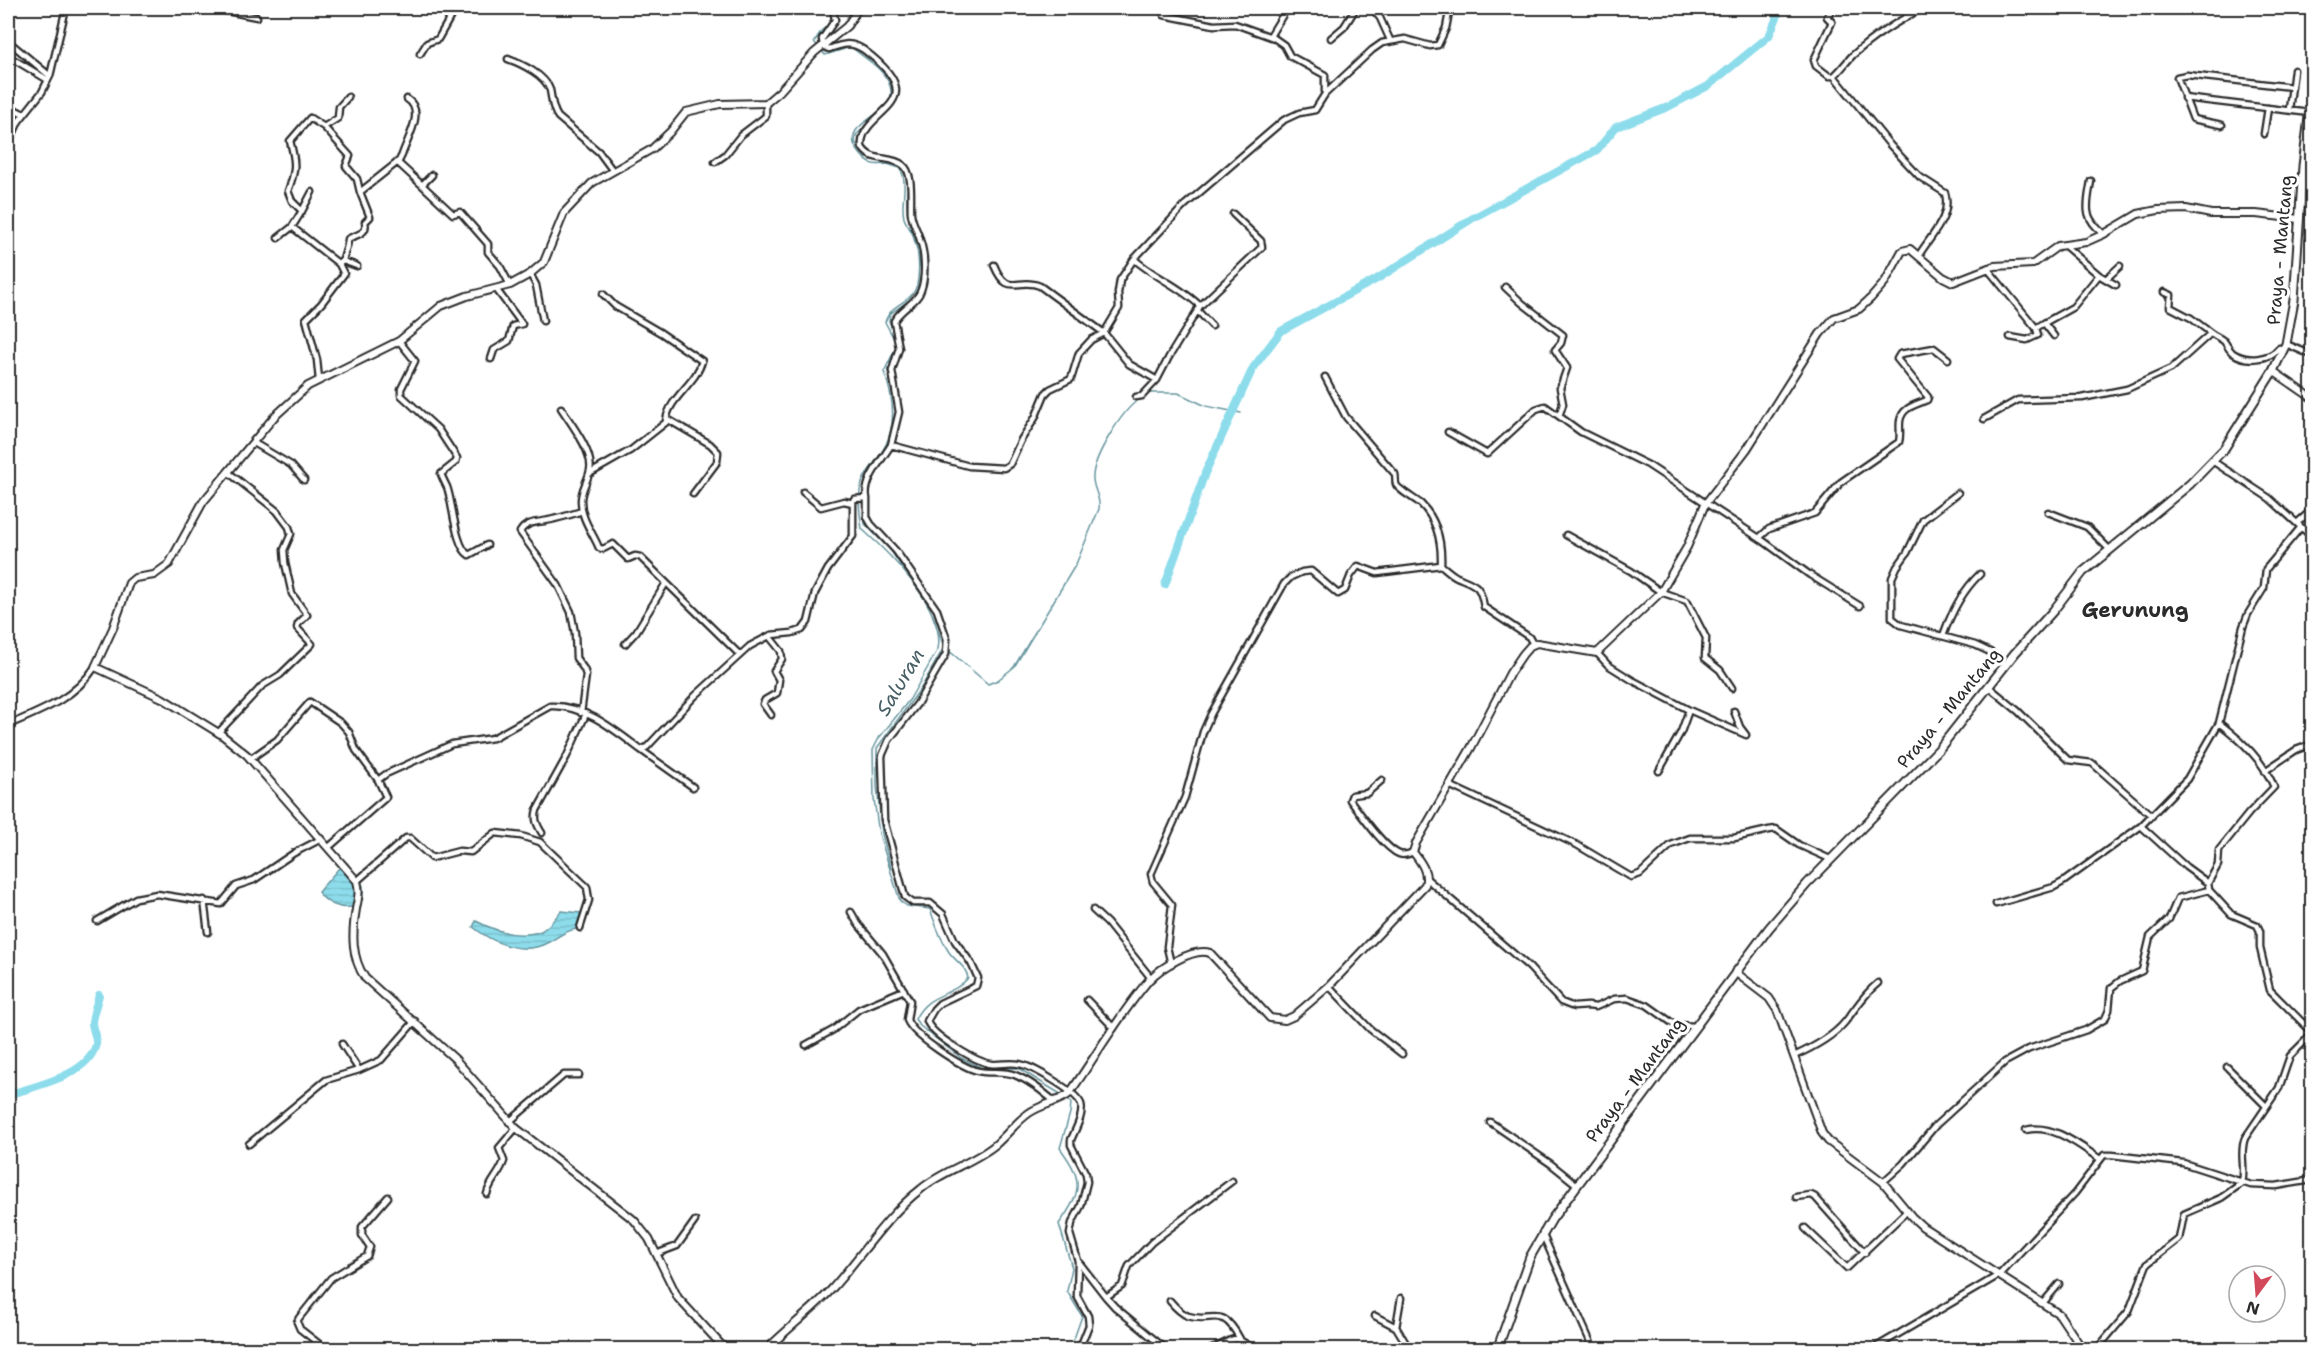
<svg xmlns="http://www.w3.org/2000/svg" width="2320" height="1357" font-family="'Shantell Sans',sans-serif">
	<defs>
		<pattern id="water-rules" width="6" height="5" patternUnits="userSpaceOnUse" patternTransform="scale(1.5)"><rect width="6" height="5" fill="#8ddceb"/><path d="M0 2.5h6" fill="none" stroke="#7abdca"/></pattern>
	</defs>
	<rect width="100%" height="100%" fill="#fff"/>
	<filter id="ink" filterUnits="userSpaceOnUse"><feTurbulence type="fractalNoise" baseFrequency=".0167" numOctaves="2"/><feDisplacementMap in="SourceGraphic" scale="12" xChannelSelector="R" yChannelSelector="G"/><feConvolveMatrix kernelMatrix="1 2 1 2 8 2 1 2 1" color-interpolation-filters="sRGB"/></filter>
	<g filter="url(#ink)">
		<path fill="url(#water-rules)" stroke="#66959e" stroke-width="1.5" d="M347 863 363 886V899C350 915 328 906 318 892L339 868Z
			M561 911 581 913 576 929C564 931 557 938 547 943 522 956 493 943 473 927L476 921C495 931 519 939 541 931 549 927 556 917 561 911Z"/>
		<g fill="none" stroke-linecap="round" stroke-linejoin="round">
			<path stroke="#66959e" stroke-width="1.5" d="M820 44V35L823 33
				M819 47 814 42 822 30 830 24 832 17 827 8
				M822 51 825 55 851 47C863 57 885 69 890 86 900 116 840 120 856 148 860 154 866 162 873 164 877 165 883 164 887 164 891 165 896 167 900 168 909 184 900 202 904 218 906 224 911 229 913 235 919 249 920 271 917 285 912 304 892 301 885 322L893 337 896 347 884 372C894 398 898 426 882 452 876 462 865 473 862 483 857 497 860 515 862 529 890 554 946 609 938 649L910 699 879 738 873 750 874 799 879 834 900 901 907 906 930 909C935 923 940 939 949 952 956 962 966 966 968 978 952 997 928 992 915 1019L920 1026 961 1058 982 1068H1018L1062 1095
				M891 98V88
				M866 158 855 142 856 135 872 120
				M902 169C911 178 906 192 907 204 908 232 923 253 921 283
				M895 336 889 321 890 314 916 295
				M889 363 895 352
				M887 368 893 389
				M1148 393H1178L1206 406 1241 413
				M895 403 896 413
				M867 479 863 491 865 524 891 551 905 572
				M947 649 988 684 998 680 1014 667 1076 564 1099 509C1101 497 1092 488 1093 476 1094 456 1122 411 1139 399
				M891 868 882 834 877 786V748L921 688 944 647 932 614
				M1066 1098 1071 1103 1070 1113 1060 1148C1084 1180 1082 1192 1059 1224L1072 1268 1067 1291 1082 1316 1070 1350"/>
			<path stroke="#8ddceb" stroke-width="8" d="M1165 585 1205 473 1253 368 1281 331 1377 279 1473 218 1597 150 1616 127 1668 107 1708 86 1769 36 1781 8
				M8 1095C34 1086 89 1076 96 1044 97 1036 92 1030 92 1022 93 1013 97 1003 99 995"/>
			<g stroke="#2b2b2b" stroke-width="9">
				<path id="street" d="M212 8 257 17
					M833 8 835 20 822 39 823 46 829 49C843 44 851 41 864 50 939 106 858 109 862 147 871 163 890 155 903 165 914 173 910 201 911 213 912 223 918 231 920 240 925 254 926 276 921 290 917 303 901 308 894 321L899 348 892 371 899 412 891 445 969 466 1004 468 1010 464 1021 440 1035 418 1045 394 1050 389 1071 379 1079 353 1091 340 1104 333 1119 308 1118 293 1120 280 1134 259 1185 205 1284 120 1299 113 1315 110 1325 94 1372 50 1382 43 1405 39 1430 46 1438 45 1446 28 1450 8
					M1372 8 1380 18 1390 40
					M1833 8 1827 17 1832 22 1814 60 1816 66 1829 76H1834L1890 145 1920 177 1945 193C1952 217 1931 235 1919 255
					M1164 15 1214 25 1235 24 1274 38 1284 45 1290 56 1325 75V94
					M1270 36 1284 13 1290 9
					M1331 38 1344 27 1356 8
					M8 41 50 76
					M420 54 427 43 438 39 451 16 462 8
					M8 56 48 80
					M508 59C522 64 545 75 550 90 552 99 552 109 558 117L599 152 613 171
					M1834 76C1841 70 1846 62 1853 55 1874 36 1898 21 1923 8
					M348 97 339 107 338 118 324 127 350 156 346 166 357 179 360 192
					M2184 98 2310 113
					M8 106 24 114
					M2289 110 2294 70
					M2222 125 2193 119 2177 77 2187 75 2292 87
					M2264 134 2268 108
					M8 145 19 121 42 92 50 76 66 8
					M397 162 422 185
					M715 162 725 155 741 135 766 116V103
					M432 175 422 185 453 214 460 212 488 244V252L500 266 510 285
					M2091 181C2087 206 2082 217 2104 234
					M302 211 312 192
					M292 227 339 264
					M278 238 292 227 302 211 292 201 288 191C296 170 296 163 290 141L310 118 324 127
					M2064 245 2099 275 2116 285
					M1134 259C1154 277 1180 286 1200 306L1169 357 1157 380 1142 396 1136 397
					M343 261C344 253 348 247 348 239 357 234 368 234 365 222L370 217 360 192 399 161 402 155C407 139 426 111 407 99
					M994 265C1008 299 1018 276 1040 286L1104 333 1129 364 1157 380
					M1987 268 2036 328 2044 323 2054 336
					M530 274 536 285 543 321
					M2106 279 2120 266
					M1505 287 1522 303 1563 335 1561 343 1555 350 1567 368 1560 388 1563 404 1559 416
					M2164 292 2171 295 2170 307 2191 318 2211 333
					M603 294 615 306 661 333 702 361C696 384 669 397 666 421
					M1200 306 1262 247 1261 241 1233 214
					M1197 310 1212 326
					M2044 323 2073 307 2099 275
					M2010 337 2027 340 2038 335 2036 328
					M399 341 415 361 401 389V395L438 429 457 458 456 462 441 474C443 479 445 483 447 487 453 503 455 547 469 555L487 545
					M2286 344 2312 355
					M8 351 10 352
					M491 359 494 350 509 341 513 326 522 324 496 289
					M1325 377 1346 417 1395 474C1396 477 1395 481 1396 484 1397 489 1415 499 1421 504 1438 521 1442 542 1441 565
					M319 380 317 360 306 319 321 304 344 274 339 264 343 261 357 266
					M561 408C570 422 594 453 590 470 588 481 581 489 581 501 581 519 593 533 599 548L603 549 613 544 628 559 635 556 640 557 740 655
					M1984 419 2018 400 2082 398 2127 389 2171 369 2211 333C2215 336 2220 338 2224 341 2227 345 2229 350 2233 353 2246 362 2270 360 2279 348H2284
					M1448 432 1487 454 1536 409 1545 406 1581 432 1648 465 1762 540 1810 575 1860 606
					M254 443 291 465 304 480
					M2214 462 2269 498 2312 537
					M589 474 631 450 669 420 710 444 718 452 717 462 693 494
					M803 492 821 507 844 501 853 503
					M1958 493 1923 520 1907 553 1897 567 1892 578V618L1901 625 1975 645 1990 652 2005 665
					M867 498V517L871 524 896 551 937 610 947 639 946 654 917 704 889 740 882 756 884 820 905 897 913 903H930L943 914 955 941 971 963 978 978 976 986 940 1003 934 1009 927 1021C931 1035 976 1062 991 1064 1000 1065 1010 1062 1019 1064 1032 1066 1077 1092 1081 1104 1084 1115 1075 1130 1071 1140V1145L1086 1174 1087 1182 1081 1206 1072 1223 1070 1234 1078 1261 1077 1296 1088 1316 1089 1325 1079 1350
					M2048 512 2087 527 2109 549
					M2297 523 2312 510
					M1566 535 1631 571 1661 592 1687 601 1706 638 1705 658 1720 670 1732 688
					M1759 538 1769 529 1815 513 1841 482 1899 442C1901 434 1899 428 1900 421 1902 407 1916 405 1927 400L1928 397 1897 359 1900 354 1934 348 1948 359
					M769 636 781 651 782 659 774 671 779 680 777 693 765 700 763 704 771 715
					M1943 636C1951 613 1962 591 1980 574
					M625 644 636 632 666 583
					M1597 653 1608 665 1632 680 1689 710 1746 735 1740 727 1734 711
					M1989 687 2018 711 2068 760 2092 763 2152 816
					M581 713 586 675 584 669 576 658 575 633 571 612 558 585 520 532C527 520 541 523 554 519 563 517 573 514 582 511
					M8 725C41 711 74 699 95 667
					M218 733 262 686 280 675 312 644 297 628 298 624 307 615 292 594 285 563 284 550 291 534 289 527 277 511 228 472
					M641 750 693 787
					M250 759 277 740 310 702 341 723 349 732 356 750 378 780
					M1659 771 1681 732 1689 710
					M2265 771 2296 750 2312 744
					M1382 780 1367 793 1352 795 1350 800C1360 813 1384 848 1399 854 1404 856 1409 854 1413 852
					M1449 785 1577 845 1631 877 1640 874 1671 845 1690 838H1734L1769 830 1776 829 1799 845 1830 859
					M542 833C537 825 534 819 537 810L567 756 586 714
					M329 847 384 799 386 797 378 780 386 774 452 744 493 738 550 706C584 704 616 731 641 750L647 747 695 696 750 646 771 635 792 633 802 630 808 622 815 593 828 569 853 536V501L854 499 867 498C863 481 882 460 891 445
					M1427 879 1529 967 1561 1002 1574 1007 1588 1006 1596 1007 1614 999 1627 998 1647 1005 1671 1022 1677 1025 1695 1026
					M357 881 406 838H410L432 858 459 851 471 852 495 833 521 836 540 842 587 887 589 900 580 928
					M2208 883 2218 865 2219 850 2249 813 2274 787C2263 760 2242 741 2219 723
					M2209 890 2231 914 2257 925 2260 931V948L2270 990 2312 1032
					M204 900 208 932
					M1996 904 2054 887 2063 882 2141 826 2187 779 2219 723 2243 627 2248 614 2264 588 2266 569 2301 527
					M1093 910 1107 923 1151 978
					M851 912 858 924 883 954 910 1001 907 1020C913 1036 961 1067 978 1071 990 1074 1003 1070 1015 1075 1030 1081 1042 1091 1054 1101
					M97 921 136 898 157 894 221 904 236 886 254 880 294 853 321 839
					M1171 964 1167 947 1172 905 1153 882 1151 874 1185 797 1203 732 1211 714 1284 584 1291 577 1302 572 1311 571 1338 594 1345 590 1351 575 1358 566 1377 573 1441 565C1446 569 1451 574 1457 577 1476 585 1480 584 1484 607L1529 637 1533 644
					M1329 986 1370 1029 1402 1054
					M1087 1000 1114 1028
					M342 1044 359 1070
					M806 1045 833 1030 859 1009 904 990
					M1794 1056C1812 1048 1833 1037 1845 1022 1856 1008 1864 994 1878 983
					M2227 1067 2266 1106
					M509 1122 564 1075H579
					M1490 1122 1551 1164 1576 1184
					M2026 1130C2052 1123 2079 1145 2100 1159
					M249 1144 326 1080 359 1070 381 1060 415 1021
					M1883 1182 1903 1164 1936 1125 2005 1062 2029 1049 2086 1030 2105 1019 2109 1010 2111 988 2120 981 2142 971 2150 937 2169 919 2178 898 2209 890 2208 883 2186 867 2141 826
					M487 1194C490 1181 500 1174 504 1161L499 1148 516 1128
					M1796 1197 1811 1195 1815 1197 1865 1253
					M1805 1228 1847 1268 1907 1211
					M1542 1233 1594 1350
					M656 1254 677 1246 695 1221
					M1078 1261 1106 1297
					M1401 1298 1396 1327 1410 1350
					M1170 1301C1175 1307 1181 1313 1188 1316 1213 1324 1221 1303 1240 1339
					M2043 1303 2059 1284
					M1375 1316 1396 1327
					M327 1350 300 1329 297 1322 299 1318 331 1278 367 1256 370 1247 362 1235V1227L388 1197
					M1167 1350 1115 1307 1106 1297 1122 1286 1129 1266 1152 1242 1232 1181
					M1210 1350C1235 1340 1231 1332 1255 1350
					M1871 1350 1999 1275 2075 1193 2104 1155H2112L2183 1163 2251 1185 2276 1186 2312 1180
					M2096 1350 2129 1311 2147 1264 2179 1239 2184 1214 2221 1198 2242 1183C2246 1167 2239 1153 2245 1138L2279 1088 2290 1056 2312 1034"/>
			</g>
			<g stroke="#2b2b2b" stroke-width="10">
				<path id="secondary" d="M2273 371 2312 398
					M1735 972 1769 998 1777 1010 1822 1133 1828 1141 1883 1182 1912 1217 1923 1227 2059 1314 2083 1350
					M726 1350 678 1298 649 1239 634 1220 516 1128 455 1059 365 978C351 957 352 933 356 909 358 899 360 891 357 881L247 755 222 735 162 698 95 667 113 628 129 583 135 578 154 575 169 564 203 502 274 417 308 386 399 341 441 306 467 296 510 285 530 274 544 262 564 213 592 183 652 149 670 132 686 112 720 104 766 103 780 91 814 53 847 26 856 12 855 8
					M766 1350C786 1330 810 1312 830 1291 861 1257 885 1217 921 1189 942 1171 973 1163 995 1145 1007 1135 1016 1122 1029 1113 1042 1104 1057 1103 1069 1094 1096 1056 1119 1015 1149 980 1160 968 1194 947 1210 953L1270 1018 1285 1020 1294 1016 1329 986 1425 885C1429 873 1421 862 1413 852L1416 843 1471 748 1510 673 1523 654 1530 646 1537 643 1597 653 1661 592 1687 547 1705 504 1747 449 1820 334 1834 318 1859 309 1871 298 1885 282 1902 251 1910 249 1943 277 1953 282 1994 266 2033 264 2058 246 2086 242 2104 234 2138 214 2158 210 2186 209 2211 214H2256L2299 219"/>
			</g>
			<g stroke="#2b2b2b" stroke-width="11">
				<path id="primary" d="M1497 1350 1530 1257 1552 1219 1769 928 1807 884 1939 749 2015 653 2053 611 2083 572 2190 484 2224 449 2273 371 2286 344 2294 300 2303 166 2312 93"/>
			</g>
			<use href="#street" stroke="#fff" stroke-width="4.5"/>
			<use href="#secondary" stroke="#fff" stroke-width="6"/>
			<use href="#primary" stroke="#fff" stroke-width="7"/>
		</g>
	</g>
	<g text-anchor="middle" dominant-baseline="central" stroke-width="6" stroke-linejoin="round" paint-order="stroke">
		<g font-size="18" fill="#2b2b2b" stroke="#fff">
			<text transform="translate(2280 250) rotate(-85)">Praya - Mantang</text>
			<text transform="translate(1949 708) rotate(-50)">Praya - Mantang</text>
			<text transform="translate(1635 1080) rotate(-53)">Praya - Mantang</text>
		</g>
		<g font-size="20" font-style="italic" fill="#486065" stroke="#fff">
			<text transform="translate(900 682) rotate(-59)">Saluran</text>
		</g>
		<g font-size="21" font-weight="bold" fill="#2b2b2b" stroke="#fff">
			<text x="2135" y="610">Gerunung</text>
		</g>
	</g>
	<rect width="2320" height="1357" fill="none" stroke="#fff" stroke-width="30"/>
	<rect x="15" y="15" width="2290" height="1327" fill="none" stroke="#2b2b2b" stroke-width="2" filter="url(#ink)"/>
	<g transform="translate(2257 1294) rotate(196)"><circle r="28" fill="#ffffff" stroke="#aaaaaa" stroke-width="1.5"/>
	<path d="M0-4.5L10 22L0 15L-10 22Z" fill="#d1495b"/>
	<text y="-9" font-size="16" font-weight="bold" text-anchor="middle" fill="#2b2b2b">N</text>
	</g>
</svg>
